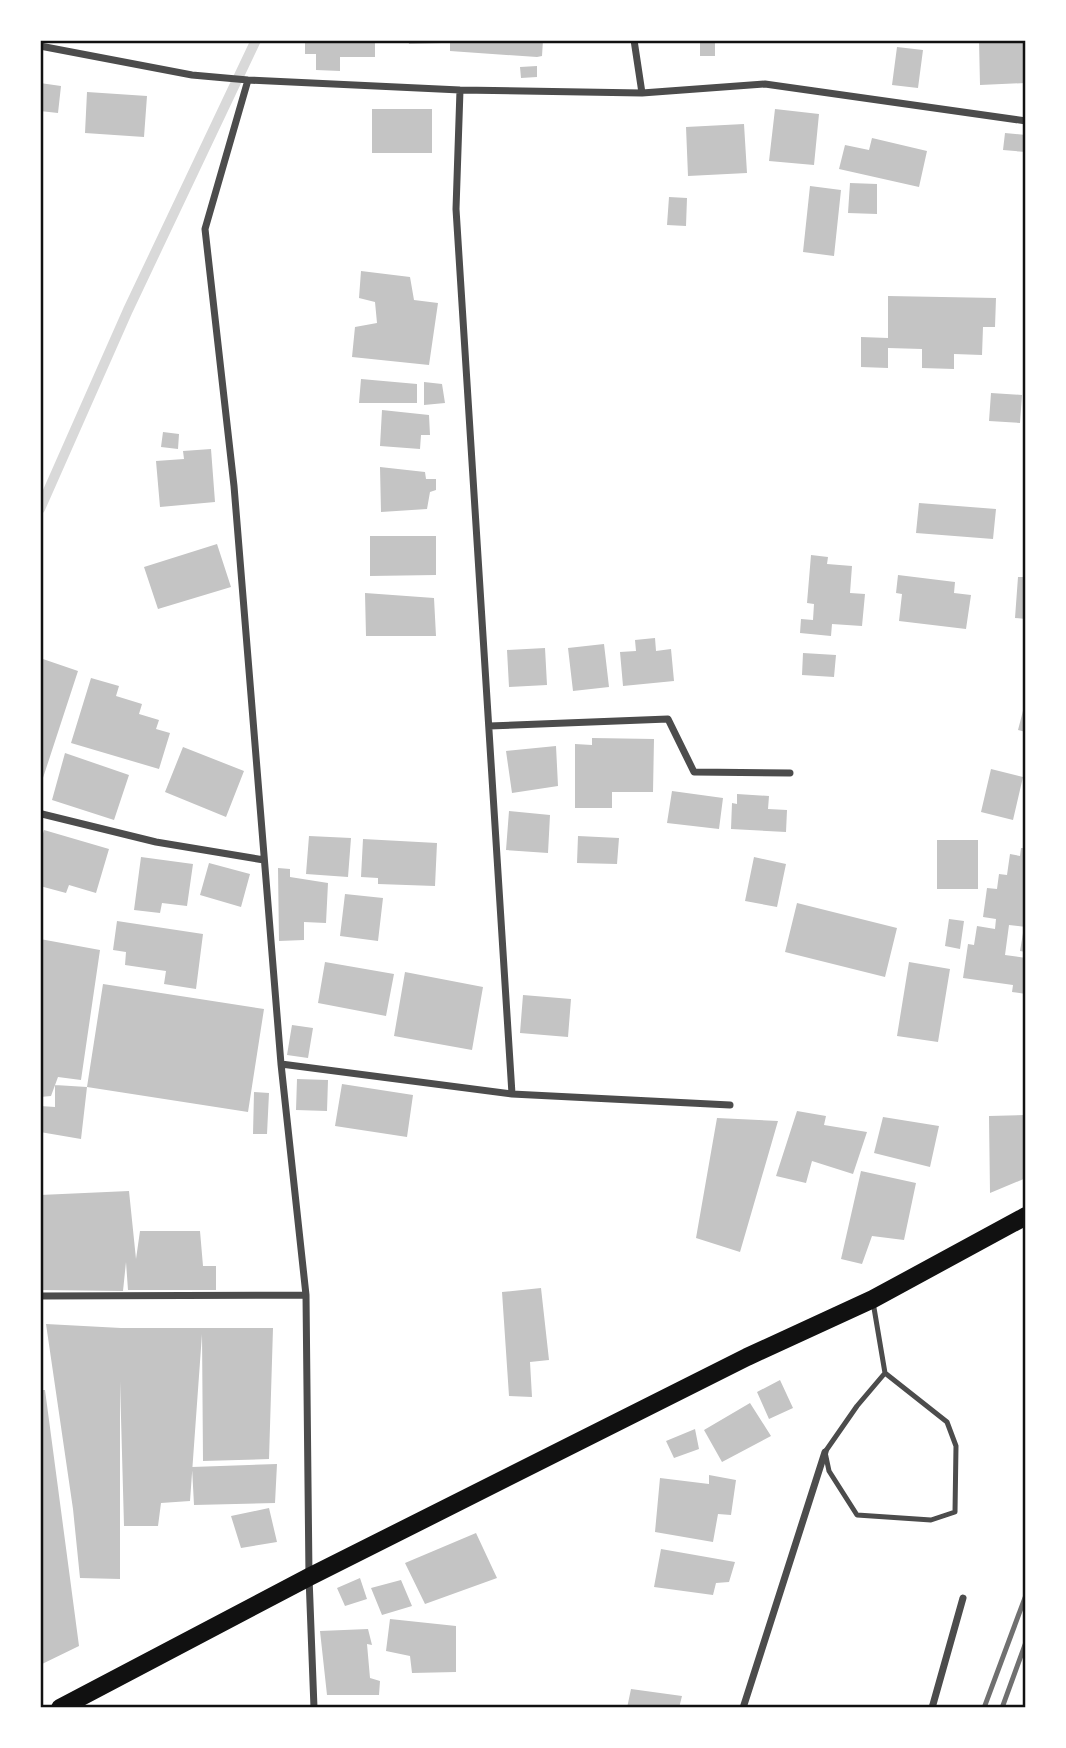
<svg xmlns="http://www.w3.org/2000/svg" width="1066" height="1748" font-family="Raleway,sans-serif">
	<rect width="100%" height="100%" fill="#fff"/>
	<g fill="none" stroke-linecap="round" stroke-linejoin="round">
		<path stroke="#d9d9d9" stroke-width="10" d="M40 509 128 310 256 40"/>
	</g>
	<path fill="#c4c4c4" d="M305 40H375V57H340V71L316 70V54H305Z
		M408 40H442V43L409 44Z
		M450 40H543L542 56 537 57 450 51Z
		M700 40H715V56H700Z
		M979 40H1026V83L980 85Z
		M897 47 923 50 918 88 892 85Z
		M537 66V77L521 78 520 67Z
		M40 83 61 86 58 113 40 111Z
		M87 92 147 96 144 137 85 133Z
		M372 109H432V153H372Z
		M775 109 819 114 814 165 769 161Z
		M744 124 747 173 688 176 686 127Z
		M1005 133 1026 135V152L1003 150Z
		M872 138 927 151 919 187 839 169 845 145 869 150Z
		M850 183 877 184V214L848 213Z
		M810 186 841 190 834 256 803 252Z
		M669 197 687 198 686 226 667 225Z
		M361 271 410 277 414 300 438 303 429 365 352 357 355 327 377 323 375 302 359 298Z
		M888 296 996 298 995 327H983L982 355 954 354V369L922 368V349L888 348V368L861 367V337L888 338Z
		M361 379 417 384V403H359Z
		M424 382 442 384 445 403 424 405Z
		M991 393 1022 395 1020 423 989 421Z
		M382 410 429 415 430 435H421L420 449 380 446Z
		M163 432 179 434 178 449 161 447Z
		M211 449 215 502 160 507 156 461 184 459 183 451Z
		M380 467 425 472 426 479H436V490L430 492 427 509 381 512Z
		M919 503 996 509 993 539 916 533Z
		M370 536H436V575L370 576Z
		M217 544 231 587 158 609 144 567Z
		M811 555 828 557 827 564 852 566 850 593 865 594 862 626 832 624 831 636 800 633 801 619 813 620 814 604 807 603Z
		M898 575 955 582 954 593 971 595 966 629 899 621 902 594 896 593Z
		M1018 577H1026V619L1015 618Z
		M365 593 434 598 436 636H366Z
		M655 638 656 651 671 649 674 681 623 686 620 652 636 651 635 640Z
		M604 644 609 687 573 691 568 648Z
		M545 648 547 685 509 687 507 650Z
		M803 653 836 655 834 677 802 675Z
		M40 658 78 671 41 784H40Z
		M91 678 119 686 116 696 142 704 139 714 159 720 156 729 170 733 159 769 71 743Z
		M1025 703H1026V732L1018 730Z
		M592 738 654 739 653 792H612V808H575V744L592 745Z
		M556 746 558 786 512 793 506 751Z
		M183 747 244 771 226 817 165 792Z
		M65 753 129 775 114 820 52 800Z
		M991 769 1023 777 1013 820 981 812Z
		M672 791 723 798 719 829 667 823Z
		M737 794 769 796 768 809 787 810 786 832 731 829 732 803 737 804Z
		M509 811 550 815 548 853 506 850Z
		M44 830 109 849 96 893 69 885 66 893 40 886V844Z
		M309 836 351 838 348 877 306 874Z
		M578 836 619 838 617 864 577 863Z
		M363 839 437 843 435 886 378 884V878L361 877Z
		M937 840H978V889H937Z
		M1021 848H1026V927L1009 925 1005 955 1026 958V994L1012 992 1013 985 963 978 968 944 974 945 977 926 995 929 996 919 983 917 987 888 997 889 999 874 1007 875 1010 854 1020 856Z
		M141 857 193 864 187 906 162 903 160 913 134 910Z
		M754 857 786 864 777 907 745 901Z
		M209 863 250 874 241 907 200 895Z
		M278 868 290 869V877L328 883 326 923 304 922V940L279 941Z
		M345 894 383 898 378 941 340 936Z
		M797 903 897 928 885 977 785 952Z
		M949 919 964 921 960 949 945 946Z
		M117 921 203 934 196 989 164 984 166 971 125 965 126 952 113 950Z
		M1023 933H1026V952L1020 951Z
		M40 939 100 950 81 1080 58 1077 51 1096 40 1097Z
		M325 962 394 974 386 1016 318 1003Z
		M909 962 950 969 938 1042 897 1036Z
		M405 972 483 987 472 1050 394 1036Z
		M103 984 264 1009 248 1112 87 1087Z
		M523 995 571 999 568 1037 520 1033Z
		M292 1025 313 1028 308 1058 287 1055Z
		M297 1079 328 1080 327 1111 296 1110Z
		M342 1084 413 1095 407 1137 335 1126Z
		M55 1085 87 1087 81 1139 40 1132V1106L55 1107Z
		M254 1092 269 1093 267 1134H253Z
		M797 1111 826 1116 824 1125 867 1132 853 1174 812 1161 806 1183 776 1176Z
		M1026 1115V1178L990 1193 989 1116Z
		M883 1117 939 1126 930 1167 874 1153Z
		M717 1118 778 1121 740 1252 696 1238Z
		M861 1171 916 1183 904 1240 872 1236 862 1264 841 1259Z
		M129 1191 136 1259 140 1231H200L203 1266H216V1290H128L126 1262 123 1291 40 1290V1195Z
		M541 1288 549 1360 530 1362 532 1397 509 1396 502 1292Z
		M46 1324 121 1328H273L269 1459 203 1461 202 1334 190 1501 161 1503 158 1526H124L120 1381V1579L80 1578 73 1509Z
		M780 1380 793 1408 769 1419 757 1392Z
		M40 1390H45L79 1646 40 1665Z
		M750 1403 771 1436 722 1462 704 1430Z
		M695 1429 699 1449 674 1458 666 1441Z
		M277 1464 275 1503 194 1505 192 1467Z
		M709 1475 736 1480 731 1515 718 1514 713 1542 655 1532 660 1478 709 1484Z
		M269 1508 277 1542 241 1548 231 1516Z
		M476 1533 497 1578 425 1604 405 1563Z
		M661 1549 735 1562 729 1582 716 1583 713 1595 654 1587Z
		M360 1578 367 1599 345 1606 337 1588Z
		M401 1580 412 1606 382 1615 371 1588Z
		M390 1619 456 1626V1672L412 1673 410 1656 386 1651Z
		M368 1629 372 1645 367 1644 370 1678 380 1681 379 1695H327L320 1631Z
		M631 1689 682 1696 679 1708H627Z"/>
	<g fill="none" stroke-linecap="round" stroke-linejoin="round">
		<path stroke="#4c4c4c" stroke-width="5" d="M873 1302 885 1373 947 1422 956 1446 955 1512 931 1520 857 1515 829 1471 825 1452 857 1406 885 1373"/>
		<path stroke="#4c4c4c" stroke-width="7" d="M634 40 642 93
			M40 46 192 75 248 80 460 90 642 93 765 84 1026 121
			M248 80 205 229 234 486 281 1064 306 1295 309 1577 314 1708
			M460 90 456 209 512 1094
			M489 726 668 719 694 772 790 773
			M42 814 156 842 264 860
			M281 1064 512 1094 730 1105
			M40 1296 306 1295
			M743 1708 825 1452
			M932 1708 963 1598"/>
		<path stroke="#111" stroke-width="18" d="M60 1708 309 1577 747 1357 873 1299 1026 1216"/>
		<path stroke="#707070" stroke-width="5" d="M984 1708 1026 1595
			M1002 1708 1026 1642"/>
	</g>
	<rect width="1066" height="1748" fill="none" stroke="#ffffff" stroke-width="84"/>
	<rect x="42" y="42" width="982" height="1664" fill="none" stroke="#111" stroke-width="2.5"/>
</svg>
